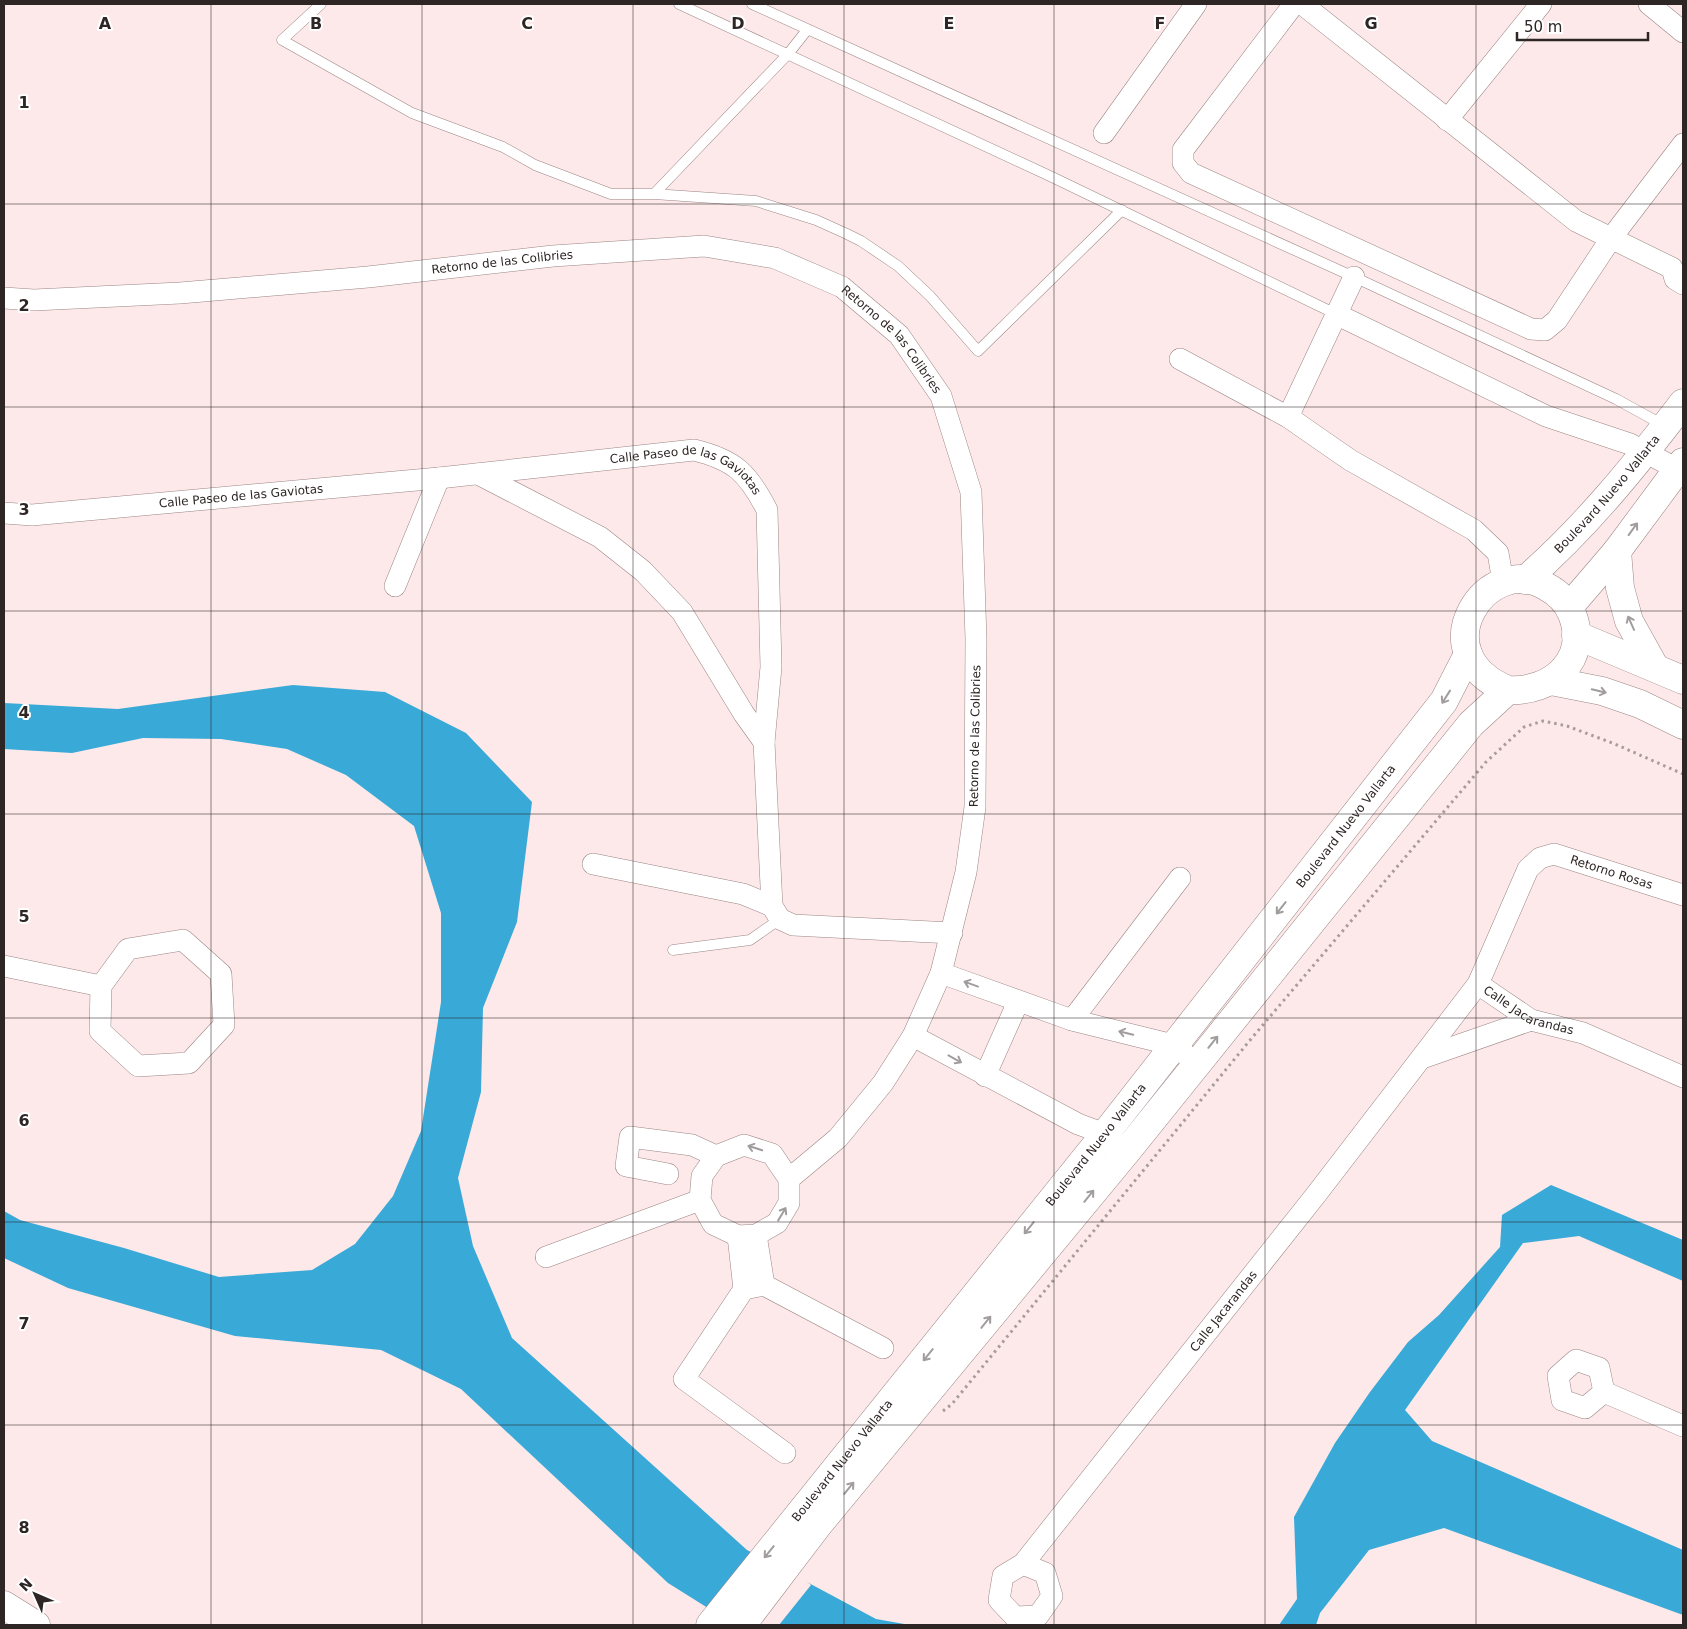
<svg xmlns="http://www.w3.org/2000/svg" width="1687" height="1629" font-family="'DejaVu Sans',sans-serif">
	<rect width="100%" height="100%" fill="#fde9e9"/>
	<path fill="#39a9d7" d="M293 685 385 692 466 733 532 802 517 922 483 1008 481 1092 458 1178 473 1246 512 1338 747 1550 876 1619 910 1625H735L668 1583 461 1389 381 1350 235 1336 68 1288 4 1258V1211L20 1220 124 1248 219 1277 312 1270 355 1244 393 1196 421 1131 441 1002V913L414 826 346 775 287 749 221 739 143 738 72 753 4 749V703L118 709Z
		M1551 1185 1683 1240V1281L1579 1236 1523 1243 1405 1410 1432 1441 1683 1550V1615L1444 1528 1369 1550 1320 1613 1316 1625H1279L1297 1599 1294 1517 1335 1443 1370 1392 1408 1342 1439 1315 1500 1247 1502 1215Z"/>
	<path fill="#fde9e9" d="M773 1561 799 1575 811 1585 779 1625H730L725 1622Z"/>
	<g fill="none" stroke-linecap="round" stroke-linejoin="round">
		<g stroke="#9c8585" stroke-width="11">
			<path id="lane" d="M321 4 282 40 412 113 503 147 535 165 611 194H654L756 201 816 220 847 234 861 241 898 266 930 296 978 351 1122 210
				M679 4 1052 177 1336 314
				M752 4 1354 277 1616 399 1665 426
				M654 194 788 54 807 30
				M673 950 750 940 780 919"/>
		</g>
		<g stroke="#9c8585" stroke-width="22">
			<g id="street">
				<path d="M1294 4 1183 150V163L1191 173 1531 329 1545 330 1557 320 1612 237 1683 144"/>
				<path d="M1302 4 1576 221 1672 268 1675 279 1683 284"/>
				<path d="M1649 4 1683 32"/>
				<path d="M1447 120 1541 4"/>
				<path d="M1104 133 1196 4"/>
				<path id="s1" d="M4 298 34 300 180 293 368 277 553 256 704 246 775 258 842 287 899 335 941 396 971 492 976 639 975 807 966 872 941 973 913 1036 883 1083 838 1138 789 1179V1203L777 1223 756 1235 738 1236 713 1224 700 1200 702 1176 716 1156 744 1145 772 1154 789 1179"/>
				<path d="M1336 314 1546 416 1630 444 1677 469"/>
				<path d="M1180 359 1288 417 1350 460 1474 530 1498 553 1503 582"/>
				<path d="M1288 417 1354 277"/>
				<path d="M478 474 600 537 643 571 682 612 744 714 764 742"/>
				<path id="s2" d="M4 513 32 515 439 478 694 450C735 460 748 473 767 510L771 667 764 742 772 906 780 919 793 925 952 933"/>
				<path d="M395 586 439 478"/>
				<path d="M593 864 743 894 772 906"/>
				<path d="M183 940 221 974 224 1025 189 1063 138 1066 100 1031 101 986 128 949Z"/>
				<path d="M4 966 101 986"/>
				<path d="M941 973 1072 1020 1173 1045 1185 1054"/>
				<path id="s3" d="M1478 984 1531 1020 1583 1033 1683 1077"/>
				<path d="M1072 1020 1180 878"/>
				<path d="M913 1036 1078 1124 1105 1134 1127 1151"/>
				<path d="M1422 1058 1531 1020"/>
				<path d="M985 1076 1018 1002"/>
				<path d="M668 1174 626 1166 630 1137 692 1145 716 1156"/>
				<path d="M756 1235 764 1285"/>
				<path d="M738 1236 744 1289 684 1379 785 1453"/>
				<path d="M546 1257 700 1200"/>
				<path d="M744 1289 764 1285 883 1348"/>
				<path d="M1576 1360 1599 1368 1604 1392 1585 1408 1562 1400 1558 1376Z"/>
				<path d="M1604 1392 1683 1426"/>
				<path id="s4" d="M1023 1564 1045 1573 1052 1596 1038 1616 1015 1617 999 1600 1003 1576 1023 1564 1315 1196 1478 984 1528 869 1540 858 1554 854 1683 895"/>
			</g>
		</g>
		<g stroke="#9c8585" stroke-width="29">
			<g id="secondary">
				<path d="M1617 551 1620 588 1629 621 1654 666"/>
				<path id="s5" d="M1525 580C1585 528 1635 466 1683 403"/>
				<path d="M1569 607 1617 551 1683 462"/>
				<path d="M1576 635 1683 680"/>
				<path d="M1551 681 1602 691 1640 704 1683 725"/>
				<path d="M4 1605 36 1625"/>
				<path id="s6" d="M710 1625 1105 1134 1444 701 1468 654"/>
				<path d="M742 1625 818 1525 1127 1151 1471 724 1508 690C1552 693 1590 659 1572 614 1567 601 1558 593 1547 587 1488 550 1418 653 1508 690"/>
			</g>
		</g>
		<path stroke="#aa9b9b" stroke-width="3" stroke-dasharray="2.5 4" stroke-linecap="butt" d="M943 1411 952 1404 1251 1039 1486 762 1524 727 1543 721 1567 726 1615 744 1683 774"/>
		<use href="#lane" stroke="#fff" stroke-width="10"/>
		<use href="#street" stroke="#fff" stroke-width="21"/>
		<use href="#secondary" stroke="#fff" stroke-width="28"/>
	</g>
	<defs><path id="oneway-shaft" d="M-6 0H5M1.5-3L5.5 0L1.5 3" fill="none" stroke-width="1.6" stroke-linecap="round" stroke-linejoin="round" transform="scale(1.25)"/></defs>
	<g stroke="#a19d9d">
		<use href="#oneway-shaft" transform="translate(1633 529) rotate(-54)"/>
		<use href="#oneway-shaft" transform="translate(1631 623) rotate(-114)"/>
		<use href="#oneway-shaft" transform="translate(1599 691) rotate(14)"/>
		<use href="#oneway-shaft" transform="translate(1446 697) rotate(122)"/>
		<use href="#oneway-shaft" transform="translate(1281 908) rotate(128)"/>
		<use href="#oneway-shaft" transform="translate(971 984) rotate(-160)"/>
		<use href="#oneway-shaft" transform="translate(1126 1033) rotate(-166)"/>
		<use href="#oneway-shaft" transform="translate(1213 1042) rotate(-51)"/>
		<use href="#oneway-shaft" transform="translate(955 1059) rotate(29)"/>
		<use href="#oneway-shaft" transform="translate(755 1148) rotate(-162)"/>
		<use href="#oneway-shaft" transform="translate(1089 1196) rotate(-51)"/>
		<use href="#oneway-shaft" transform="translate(782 1214) rotate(-59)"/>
		<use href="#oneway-shaft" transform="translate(1029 1228) rotate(129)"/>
		<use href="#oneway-shaft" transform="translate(986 1322) rotate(-51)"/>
		<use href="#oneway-shaft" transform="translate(928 1355) rotate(129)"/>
		<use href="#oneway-shaft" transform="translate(849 1488) rotate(-51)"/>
		<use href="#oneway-shaft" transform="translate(769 1552) rotate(129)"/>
	</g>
	<path fill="none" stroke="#2e2525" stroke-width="1" stroke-opacity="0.55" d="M211 4V1625M422 4V1625M633 4V1625M844 4V1625M1054 4V1625M1265 4V1625M1476 4V1625M4 204H1683M4 407H1683M4 611H1683M4 814H1683M4 1018H1683M4 1222H1683M4 1425H1683"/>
	<g text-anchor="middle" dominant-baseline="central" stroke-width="4" stroke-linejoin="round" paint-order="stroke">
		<g font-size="12" fill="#2e2525" stroke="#fff">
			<text stroke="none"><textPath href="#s1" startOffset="500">Retorno de las Colibries</textPath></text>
			<text stroke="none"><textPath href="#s1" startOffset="920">Retorno de las Colibries</textPath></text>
			<text stroke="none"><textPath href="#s2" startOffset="691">Calle Paseo de las Gaviotas</textPath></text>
			<text stroke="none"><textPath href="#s5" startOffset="119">Boulevard Nuevo Vallarta</textPath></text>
			<text stroke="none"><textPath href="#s2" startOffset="238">Calle Paseo de las Gaviotas</textPath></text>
			<text transform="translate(975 736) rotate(-89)">Retorno de las Colibries</text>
			<text stroke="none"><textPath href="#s6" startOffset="1021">Boulevard Nuevo Vallarta</textPath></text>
			<text stroke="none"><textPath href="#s4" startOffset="1120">Retorno Rosas</textPath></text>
			<text stroke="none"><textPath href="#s3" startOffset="58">Calle Jacarandas</textPath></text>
			<text stroke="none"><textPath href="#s6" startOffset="616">Boulevard Nuevo Vallarta</textPath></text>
			<text stroke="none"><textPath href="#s4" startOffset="489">Calle Jacarandas</textPath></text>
			<text stroke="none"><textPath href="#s6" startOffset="211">Boulevard Nuevo Vallarta</textPath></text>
		</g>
	</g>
	<g font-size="16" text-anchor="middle" font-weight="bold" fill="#2e2525" stroke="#fff" stroke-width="4" stroke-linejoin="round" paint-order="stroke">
		<text x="105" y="29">A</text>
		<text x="316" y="29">B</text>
		<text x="527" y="29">C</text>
		<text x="738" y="29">D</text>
		<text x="949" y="29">E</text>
		<text x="1160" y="29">F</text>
		<text x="1371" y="29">G</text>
		<text x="24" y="108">1</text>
		<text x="24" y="311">2</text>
		<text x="24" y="515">3</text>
		<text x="24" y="718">4</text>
		<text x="24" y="922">5</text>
		<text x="24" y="1126">6</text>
		<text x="24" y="1329">7</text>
		<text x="24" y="1533">8</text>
	</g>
	<rect width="1687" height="1629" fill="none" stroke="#2e2525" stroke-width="10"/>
	<g transform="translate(35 1594) rotate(315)" stroke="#ffffff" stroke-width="4" paint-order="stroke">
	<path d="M0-4L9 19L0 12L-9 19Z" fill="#2e2525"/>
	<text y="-8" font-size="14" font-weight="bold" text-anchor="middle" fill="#2e2525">N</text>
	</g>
	<path d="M1517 32v8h131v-8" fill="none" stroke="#2e2525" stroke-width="2.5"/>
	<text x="1524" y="32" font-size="15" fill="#2e2525" stroke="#ffffff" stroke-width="4" paint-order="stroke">50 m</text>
</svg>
